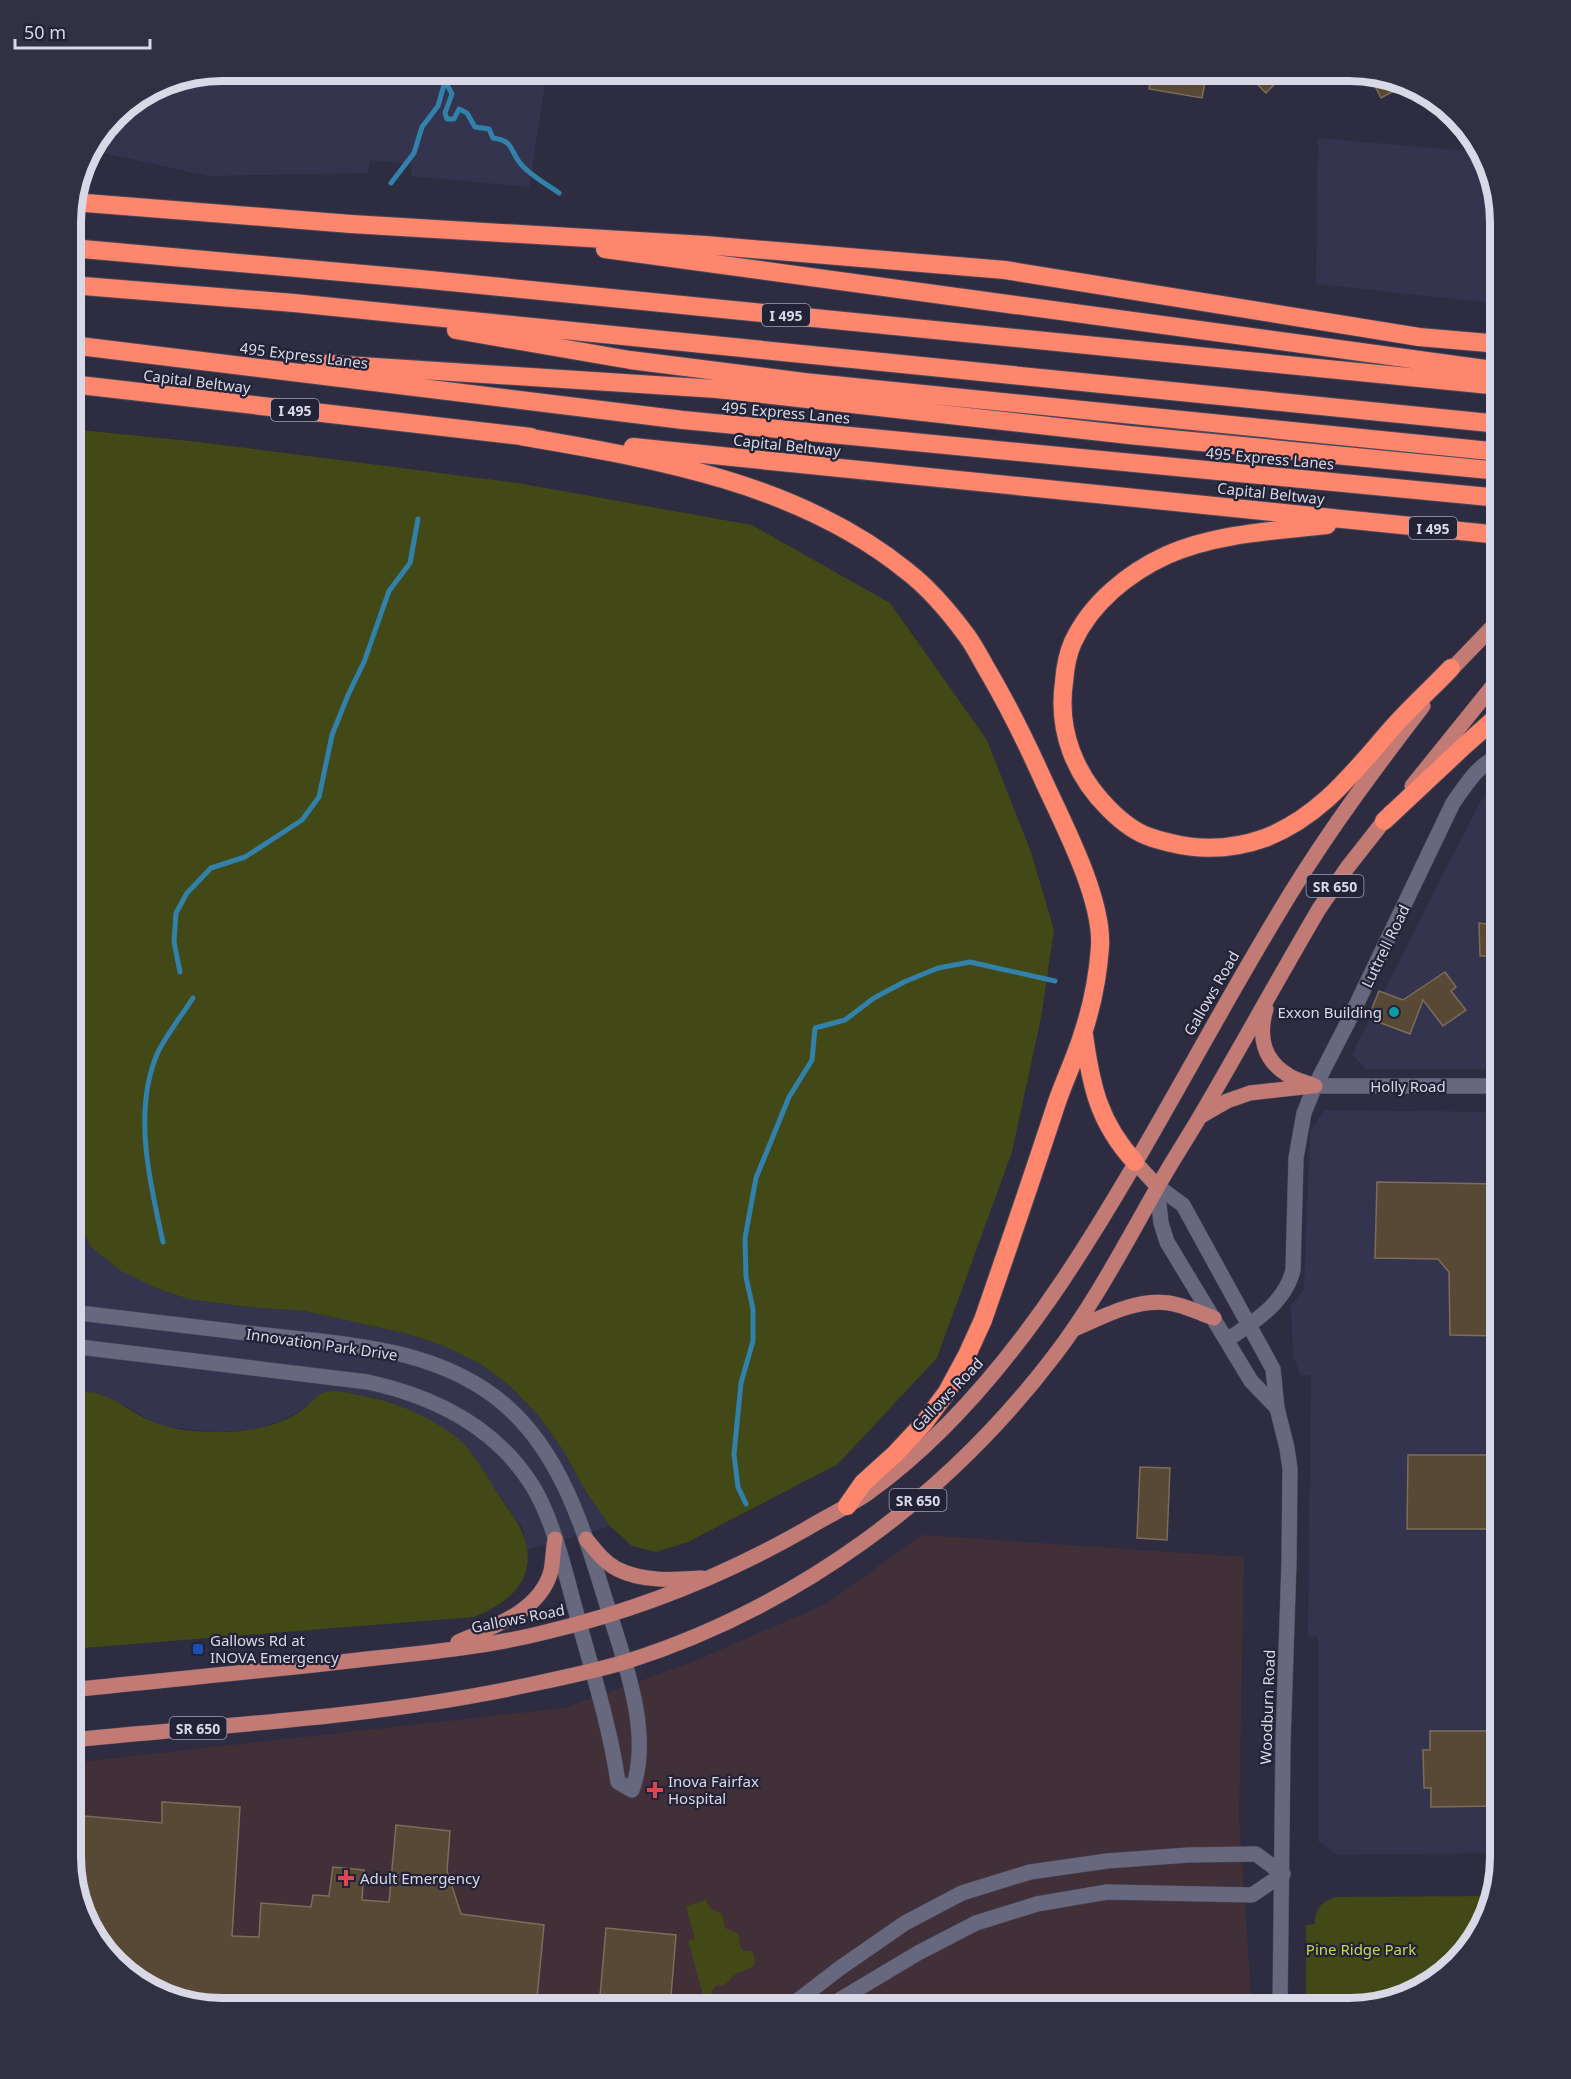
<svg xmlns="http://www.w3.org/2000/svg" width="1571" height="2079" font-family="'Noto Sans',sans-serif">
	<rect width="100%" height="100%" fill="#2d2c40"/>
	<path fill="#35344f" d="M222 71H547L529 187 411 176 412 164 370 160 367 173 208 176 90 150 122 108 164 82Z
		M1318 138 1479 152 1500 222V304L1316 284Z
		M1500 782V1069H1365L1352 1054 1481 800Z
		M1325 1110 1500 1112V1853L1337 1855 1318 1841V1637L1308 1636 1311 1375 1301 1376 1293 1356 1291 1306 1304 1289 1310 1130Z
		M71 1204 77 1221 156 1288 188 1299 248 1307 305 1311 408 1334 444 1346 482 1365 511 1387 538 1415 563 1450 586 1492 610 1526 527 1550 523 1529 462 1442 395 1403 370 1396 341 1392 312 1401 301 1410 281 1421 258 1429 217 1432 166 1427 145 1418 128 1407 92 1392 71 1394Z"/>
	<path fill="#423039" d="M922 1535 1244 1557 1239 1818 1250 1977V2008H222L147 1988 96 1941 71 1857V1763L564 1708 685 1665 826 1604Z"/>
	<path fill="#424816" d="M71 429 199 442 518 483 752 525 890 603 987 740 1031 852 1054 930 1041 1018 1012 1152 937 1358 838 1464 688 1542 656 1552 632 1546 610 1526 586 1492 563 1450 538 1415 511 1387 482 1365 444 1346 408 1334 305 1311 248 1307 188 1299 156 1288 121 1271 90 1246 71 1204Z
		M92 1392C114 1398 125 1407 144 1418 166 1429 191 1432 215 1432 245 1432 277 1428 302 1410 309 1405 315 1396 323 1393 333 1389 348 1393 359 1395 395 1401 432 1417 461 1441 474 1453 490 1481 500 1497 512 1514 523 1528 527 1548 533 1585 504 1605 474 1617L71 1649V1394Z
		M1490 1896 1480 1932 1433 1983 1349 2008H1306V1925L1315 1924C1315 1908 1322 1900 1338 1897Z
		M706 1900C709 1908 713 1912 722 1913L725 1928 739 1934 740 1947 744 1951H752C761 1971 747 1967 736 1974 732 1976 729 1982 725 1984 719 1987 721 1983 715 1987 711 1990 712 1996 710 2001L705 2002 688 1941 695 1939 686 1906Z"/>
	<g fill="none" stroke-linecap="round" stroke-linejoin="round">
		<path stroke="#3181aa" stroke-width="5" d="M445 81 452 94 445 113 447 119H454L459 109 467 113 475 127 489 129 493 138C514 141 509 149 520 163 528 174 548 185 559 193
			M391 183 414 153 422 127 438 106 448 71
			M180 972 174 942 176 913 187 893 211 868 245 857 302 820 319 797 332 735 348 695 364 662 389 591 410 563 418 519
			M163 1242C150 1184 132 1110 158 1052 167 1034 182 1015 193 998
			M746 1504 738 1487 734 1454 741 1383 753 1341V1309L746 1277 745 1238 756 1178 789 1097 812 1060 815 1028 845 1020 874 998 904 982 938 968 970 962 1055 981"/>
	</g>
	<path fill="#574935" stroke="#7c6d58" stroke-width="1.5" d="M1152 71H1207L1202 98 1149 89Z
		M1244 71H1287L1266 93Z
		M1369 74H1370L1405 85 1381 98Z
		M1487 906H1500V956H1480L1479 923 1487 924Z
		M1445 972 1456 987 1451 991 1466 1010 1443 1026 1423 1000 1410 1034 1368 1018 1379 991 1403 1000Z
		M1377 1182 1500 1184V1336L1450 1335 1449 1272 1438 1259 1375 1258Z
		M1408 1455H1500V1529H1407Z
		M1140 1467 1170 1468 1167 1540 1137 1538Z
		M1430 1731H1500V1806L1431 1807V1788H1424L1423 1750H1430Z
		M162 1802 240 1807 232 1936 259 1937 261 1903 311 1907 313 1895 329 1896 333 1867 364 1870 362 1900 389 1902 396 1825 450 1831 447 1871 461 1914 544 1925 536 2008H222L147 1988 96 1941 72 1861 74 1828 83 1827 85 1816 162 1823Z
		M606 1928 676 1935 670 2008H599Z"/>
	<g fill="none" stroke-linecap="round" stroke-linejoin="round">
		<g stroke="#484759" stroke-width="16">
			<path id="minor" d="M1315 1086H1500
				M1157 1186 1183 1205 1273 1369 1277 1408 1287 1448 1290 1469 1289 1562 1283 1743 1280 2008
				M1157 1186 1161 1223 1167 1242 1251 1381 1277 1408
				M1227 1340C1254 1322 1285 1303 1293 1270L1296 1158 1304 1113 1315 1086 1349 1020 1453 803C1467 783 1478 765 1500 755
				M71 1346 368 1382C432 1396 493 1426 530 1482 554 1518 566 1577 578 1619 593 1673 610 1727 618 1782L632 1790C653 1734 624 1660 607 1605 585 1534 563 1455 505 1405 437 1346 341 1344 256 1334 194 1327 132 1319 71 1312
				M788 2008 840 1968 905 1923 962 1893 1030 1872 1107 1861 1188 1855 1256 1854 1283 1874
				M826 2008 918 1953 976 1923 1037 1904 1107 1892 1252 1895 1283 1874"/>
		</g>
		<g stroke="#484759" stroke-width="16">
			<path id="major" d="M1444 677 1500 619
				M1412 786 1500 677
				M1266 1009C1258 1036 1263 1060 1288 1075 1295 1080 1306 1082 1315 1086
				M1201 1116 1227 1101 1250 1093 1312 1086
				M1135 1162 1157 1186
				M1074 1329C1103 1317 1136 1298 1169 1303 1184 1305 1199 1313 1214 1318
				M586 1539C595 1550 604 1562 617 1569 643 1582 674 1580 702 1578
				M458 1642C492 1627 540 1612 551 1571 553 1561 553 1550 555 1539
				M71 1690C172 1679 275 1670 376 1658 433 1652 491 1646 546 1632 638 1610 724 1576 806 1529 826 1517 849 1506 868 1493 946 1437 1010 1359 1063 1280 1146 1155 1213 1019 1292 891 1332 826 1377 766 1423 706
				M71 1740C219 1725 368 1718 514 1688 551 1680 588 1673 625 1662 796 1608 946 1498 1054 1356 1094 1304 1124 1246 1156 1190 1170 1164 1187 1139 1202 1113 1242 1045 1279 977 1319 909L1347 868 1391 812"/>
		</g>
		<g stroke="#484759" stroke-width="20">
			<path id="highway" d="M73 202 351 224 705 245 1005 270 1419 337 1500 344
				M71 248 420 279 1500 386
				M605 249 1500 371
				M71 285 294 303 1500 424
				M456 330 630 360 804 382 1500 452
				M71 345 683 420 1500 498
				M314 363 717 389 1129 435 1500 471
				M71 384 531 437
				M520 436C655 459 799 483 908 572 930 589 950 613 967 636 975 647 982 661 989 673 1010 709 1028 746 1045 784 1065 827 1103 900 1100 947 1098 975 1092 1006 1083 1033 1076 1056 1065 1079 1057 1102 1033 1175 1008 1248 983 1320L967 1355 947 1392 924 1423 895 1454 863 1483 847 1506
				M633 447 1500 535
				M1327 525C1275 531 1217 533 1167 555 1128 573 1091 603 1073 642 1067 655 1065 669 1064 682 1057 731 1075 775 1109 809 1120 820 1134 832 1150 837 1157 840 1164 841 1171 843 1203 851 1234 849 1265 838 1322 816 1355 770 1394 726 1412 706 1432 688 1451 668
				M1384 821 1464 746 1500 714
				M1084 1035C1091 1086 1099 1123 1135 1162"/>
		</g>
		<use href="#minor" stroke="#67677e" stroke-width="15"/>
		<use href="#major" stroke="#c17a74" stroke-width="15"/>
		<use href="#highway" stroke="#fd866d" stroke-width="18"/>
	</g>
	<circle fill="#0f9aa8" stroke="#232236" stroke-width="2" cx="1394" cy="1012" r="6"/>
	<rect fill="#1a4fb4" stroke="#232236" stroke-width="2" x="192" y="1643" width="12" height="12" rx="3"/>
	<g fill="#e0444e" stroke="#232236" stroke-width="2">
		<path d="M652 1781h6v6h6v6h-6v6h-6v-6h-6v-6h6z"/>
		<path d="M343 1869h6v6h6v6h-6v6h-6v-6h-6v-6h6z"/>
	</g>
	<g text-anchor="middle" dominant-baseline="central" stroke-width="4.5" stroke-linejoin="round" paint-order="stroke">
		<g fill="#232236" stroke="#a2a1b1" stroke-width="1.5">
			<rect x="762" y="304" width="48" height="22" rx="4.5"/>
			<rect x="271" y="399" width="48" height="22" rx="4.5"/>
			<rect x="1409" y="517" width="48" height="22" rx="4.5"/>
			<rect x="1306.5" y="875" width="57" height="22" rx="4.5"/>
			<rect x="889.5" y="1489" width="57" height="22" rx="4.5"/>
			<rect x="169.5" y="1717" width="57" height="22" rx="4.5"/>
		</g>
		<g font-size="14" font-weight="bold" fill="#d8d8e6">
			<text x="786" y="315">I 495</text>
			<text x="295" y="410">I 495</text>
			<text x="1433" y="528">I 495</text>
			<text x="1335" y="886">SR 650</text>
			<text x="918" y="1500">SR 650</text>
			<text x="198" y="1728">SR 650</text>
		</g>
		<g font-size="15" fill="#d8d8e6" stroke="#232236">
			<text transform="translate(304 355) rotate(7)">495 Express Lanes</text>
			<text transform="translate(197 381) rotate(7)">Capital Beltway</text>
			<text transform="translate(786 412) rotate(5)">495 Express Lanes</text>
			<text transform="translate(787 445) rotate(6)">Capital Beltway</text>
			<text transform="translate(1270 458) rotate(5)">495 Express Lanes</text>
			<text transform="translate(1271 493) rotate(6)">Capital Beltway</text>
			<text transform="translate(1385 946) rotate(-64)">Luttrell Road</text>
			<text transform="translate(1211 993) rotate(-60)">Gallows Road</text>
			<text x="1408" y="1086">Holly Road</text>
			<text transform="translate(322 1344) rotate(8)">Innovation Park Drive</text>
			<text transform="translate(947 1394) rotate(-46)">Gallows Road</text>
			<text transform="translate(518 1618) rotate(-11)">Gallows Road</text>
			<text transform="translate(1267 1707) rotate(-88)">Woodburn Road</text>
		</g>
		<g font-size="15" fill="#d8d8e6" stroke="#232236" text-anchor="start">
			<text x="1382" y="1012" text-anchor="end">Exxon Building</text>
			<text x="210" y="1640">Gallows Rd at<tspan x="210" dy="17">INOVA Emergency</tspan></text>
			<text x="668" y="1781">Inova Fairfax<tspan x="668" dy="17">Hospital</tspan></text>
			<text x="360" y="1878">Adult Emergency</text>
		</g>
		<g font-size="15" fill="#c8d856" stroke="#232236">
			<text x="1361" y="1949">Pine Ridge Park</text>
		</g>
	</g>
	<path d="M0 0H1571V2079H0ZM222 81H1349A141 141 0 0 1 1490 222V1857A141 141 0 0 1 1349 1998H222A141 141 0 0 1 81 1857V222A141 141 0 0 1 222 81Z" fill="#313144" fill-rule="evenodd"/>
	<path fill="none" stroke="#d8d8e6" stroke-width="8" d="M222 81H1349A141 141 0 0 1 1490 222V1857A141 141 0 0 1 1349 1998H222A141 141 0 0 1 81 1857V222A141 141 0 0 1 222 81Z"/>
	<path d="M15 39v9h135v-9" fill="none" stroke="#d8d8e6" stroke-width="3"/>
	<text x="24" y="39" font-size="18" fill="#d8d8e6" stroke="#232236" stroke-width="4.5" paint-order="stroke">50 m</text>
</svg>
